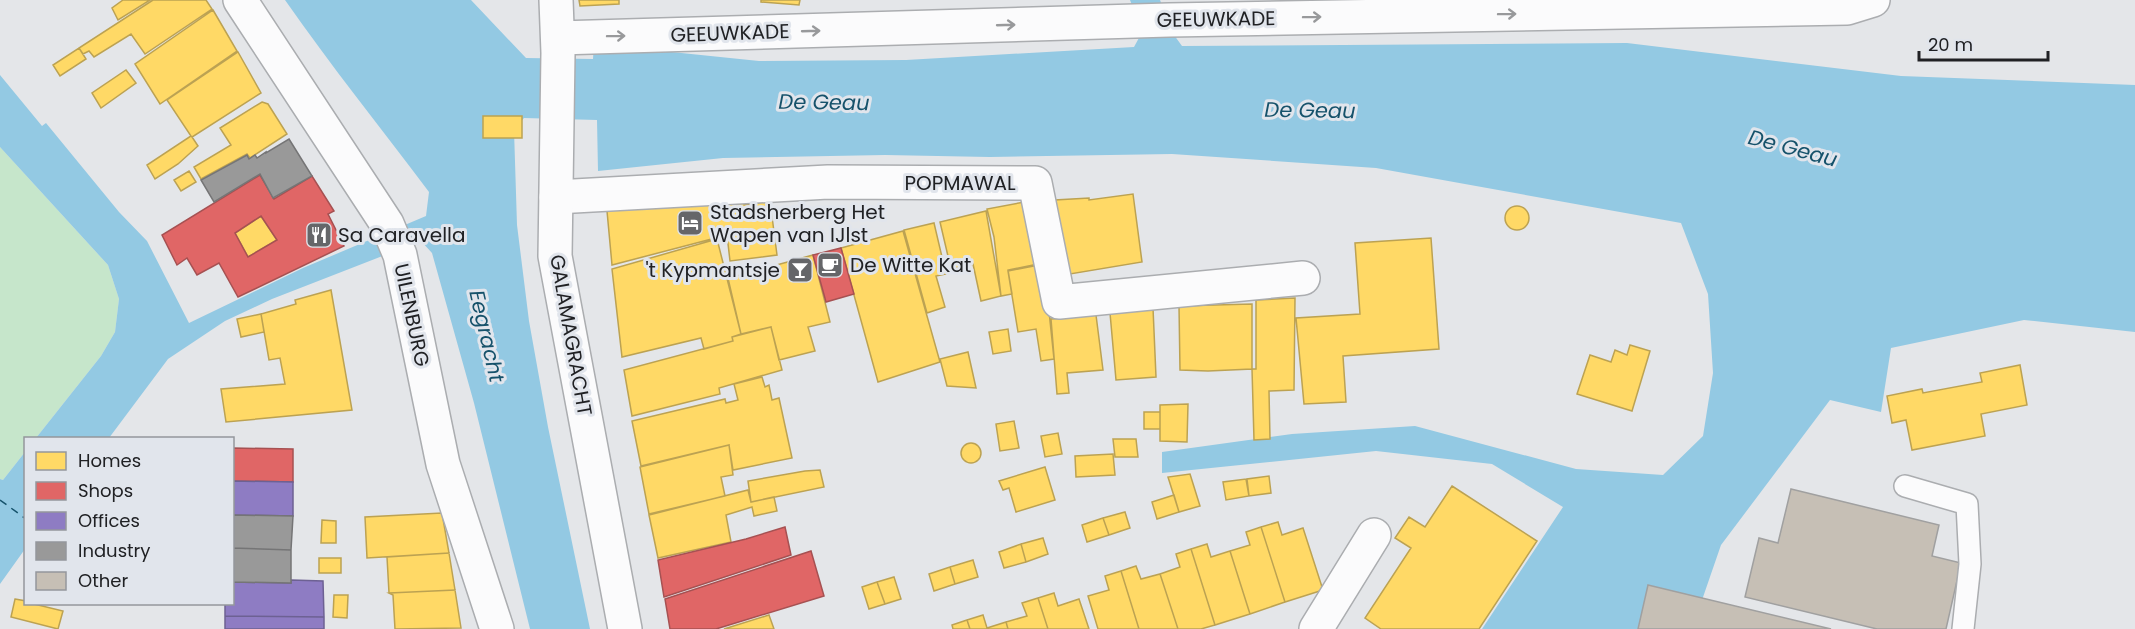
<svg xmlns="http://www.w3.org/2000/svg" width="2135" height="629" font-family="Poppins,sans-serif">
	<rect width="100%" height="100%" fill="#e4e6e9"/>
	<path fill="#c6e6cb" d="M0 147 108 265 119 299 115 332 101 356 36 438H26L25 452 3 480 0 479Z"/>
	<path fill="#93c9e3" d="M285 0H471L526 58 593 59 594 44 759 61 906 60 1134 47 1140 36 1144 35 1130 0H1160L1174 35 1182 46 1627 43 1901 76 2135 85V332L2024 320 1891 348 1881 412 1830 400 1721 545 1692 629H1482L1563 507 1492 464 1376 451 1162 473V452L1292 434 1415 426 1576 469 1663 475 1703 436 1713 373 1708 294 1681 223 1376 168 1172 154 990 157 885 155 723 158 598 171 597 120 524 118 514 130 517 225 529 321 548 427 590 629H530L474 403 432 253 421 241 272 299 225 321 168 359 109 438H36L101 356 115 332 119 299 108 265 0 147V75L42 126 46 123 119 212 147 241 189 323 303 268 426 216 429 192C381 128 331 66 285 0Z
		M25 452V549L0 584V479L3 480Z"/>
	<path fill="#ffd966" stroke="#bca252" stroke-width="1.5" d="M123 0H150L118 20 112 8Z
		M153 0H206L212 9 145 54 131 34 94 57 89 51 83 54 79 48Z
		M579 0H619V4L580 6Z
		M761 0H800L799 5 761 2Z
		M213 10 237 51 160 104 135 64Z
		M79 48 86 59 60 76 53 65Z
		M238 52 261 93 192 137 198 146 178 164 155 179 147 165 191 136 167 100Z
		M126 70 136 83 101 108 92 93Z
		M262 102 268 104 287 134 250 158 247 154 201 179 194 167 231 145 220 128Z
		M483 116H522V138H483Z
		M189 171 196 182 181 191 174 180Z
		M742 192 744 205 770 201 777 255 730 261 727 235 612 265 607 211Z
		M1133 194 1142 262 1070 274 1055 200 1089 198V200Z
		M1030 201 1043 263 1008 270 1012 294 1001 296 994 237 987 209Z
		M1505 218a12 12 0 1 1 24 0a12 12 0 1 1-24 0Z
		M986 211 1001 296 981 301 973 264 951 269 940 222Z
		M261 216 277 240 248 257 235 233Z
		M934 223 946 274 936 276 945 307 927 313 904 230Z
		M903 231 940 362 878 382 841 248Z
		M1431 238 1439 349 1343 356 1346 402 1304 404 1296 318 1360 314 1355 243Z
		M717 239 741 334 732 337 733 341 704 349 701 338 622 357 612 269Z
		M813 255 830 322 808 327 815 351 779 360 771 327 741 334 727 274 729 278Z
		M1044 264 1054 359 1041 361 1036 329 1018 332 1008 271Z
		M331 290 352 410 226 422 221 389 285 384 280 358 269 360 261 314 296 304 295 300Z
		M1295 298 1294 390 1269 391 1270 439 1254 440 1252 369H1256V300Z
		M1252 304V369L1208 371 1180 370 1179 306Z
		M1153 308 1156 377 1116 380 1110 313Z
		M261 314 264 332 241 337 237 319Z
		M1096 315 1103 370 1067 373 1069 393 1057 394 1051 319Z
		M771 327 782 370 719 388 720 394 632 416 624 370 733 341 732 337Z
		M1008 329 1011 351 993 354 989 332Z
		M1630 345 1650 351 1632 411 1577 394 1590 355 1611 362 1615 350 1627 355Z
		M968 352 976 388 947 386 940 359Z
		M2020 365 2027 405 1981 414 1985 436 1912 450 1906 420 1892 423 1887 396 1922 389 1923 393 1982 382 1980 373Z
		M762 377 765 387 769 385 772 400 779 398 792 458 733 470 729 445 641 466 632 421 725 399 726 403 738 400 734 384Z
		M1188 404 1187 442 1160 441V405Z
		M1144 412H1160V429H1144Z
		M1014 421 1019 448 1000 451 996 424Z
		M1058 433 1062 454 1045 457 1041 436Z
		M1113 439H1136L1138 457H1115Z
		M961 453a10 10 0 1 1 20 0a10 10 0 1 1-20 0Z
		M729 445 733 475 721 477 725 496 649 514 640 467Z
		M1113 454 1115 475 1076 477 1075 456Z
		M1045 467 1055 500 1016 512 1009 488 1003 490 999 481Z
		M820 470 824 487 751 502 748 481 805 471Z
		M1190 474 1200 506 1179 512 1168 477Z
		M1269 476 1271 493 1249 496 1247 479Z
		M1246 479 1249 496 1226 500 1223 482Z
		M1452 486 1537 541 1479 629H1381L1365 618 1411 548 1395 538 1409 517 1425 527Z
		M748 490 751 502 774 497 777 511 754 516 752 507 726 515 731 542 658 558 649 515Z
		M1174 495 1179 512 1157 519 1152 502Z
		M1125 512 1130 528 1109 535 1103 518Z
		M442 513 449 553 367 558 365 517Z
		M1103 518 1109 535 1087 542 1082 525Z
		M322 520 336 521V543H321Z
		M1278 522 1282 535 1303 528 1323 590 1285 602 1261 527Z
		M1261 527 1285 602 1250 614 1230 551 1250 545 1246 532Z
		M1043 538 1048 554 1026 562 1021 544Z
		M1021 544 1026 562 1004 568 999 552Z
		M1207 544 1211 557 1230 551 1250 614 1215 625 1191 549Z
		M1191 549 1215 625 1201 629H1178L1160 574 1180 567 1176 554Z
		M449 553 455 590 389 593 387 557Z
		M319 558H341V573H319Z
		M973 560 978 577 955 584 950 567Z
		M1136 566 1141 579 1160 574 1178 629H1139L1121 571Z
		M950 567 955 584 934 591 929 574Z
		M1121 571 1139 629H1098L1088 596 1109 590 1105 576Z
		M894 577 901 599 885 604 877 582Z
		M877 582 885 604 869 609 862 587Z
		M455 590 461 628 395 629 393 595 389 593Z
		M1054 593 1058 606 1079 599 1089 629H1048L1038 598Z
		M334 595H348L347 618 333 617Z
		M1038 598 1048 629H1008L1006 622 1027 616 1022 603Z
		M15 599 26 601V604H34L63 611 58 629 11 617Z
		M769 615 774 629H724Z
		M983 615 987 628 1006 622 1008 629H970L967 620Z
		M967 620 970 629H953L952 625Z"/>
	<path fill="#e06666" stroke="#a65152" stroke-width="1.5" fill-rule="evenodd" d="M260 175 274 199 312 176 334 211 328 214 344 246 238 297 219 263 197 275 187 258 177 265 162 235ZM261 216 277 240 248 257 235 233Z
		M841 248 854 294 826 302 813 255Z
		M232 448 293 449V482L232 481Z
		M785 527 791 555 664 597 658 560 746 539Z
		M811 551 824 596 716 629H670L665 599Z"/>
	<path fill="#8e7cc3" stroke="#6d6193" stroke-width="1.5" d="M232 481 293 482V516L232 515Z
		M291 580 323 581 324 617 225 616V604H232V582L291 583Z
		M225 616 324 617V629H225Z"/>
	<path fill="#999" stroke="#757576" stroke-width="1.5" d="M289 139 312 176 273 198 260 174 214 202 201 180 247 155 249 159 255 155 257 158 266 152V153Z
		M232 515 293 516 291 550 232 548Z
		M232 548 291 550V583L232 582Z"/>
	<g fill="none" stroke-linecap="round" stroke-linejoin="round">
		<path stroke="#16526b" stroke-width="1.5" stroke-dasharray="8 6" stroke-linecap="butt" d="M0 500 26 519"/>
	</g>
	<path fill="#c6bfb5" stroke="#a0a0a0" stroke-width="1.5" d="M1791 489 1939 525 1932 556 1961 563 1946 629H1877L1745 597 1759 538 1778 543Z
		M1648 585 1831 629H1638Z"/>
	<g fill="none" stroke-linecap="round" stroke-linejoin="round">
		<g stroke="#abadb0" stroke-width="24">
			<path id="service" d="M1905 486 1967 504 1970 564 1963 629"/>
		</g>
		<g stroke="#abadb0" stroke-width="36">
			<path id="minor" d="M240 0 387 224 400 255 443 464 497 629
				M558 38 1169 20 1847 8 1873 0
				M556 197 828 182 1035 183 1059 302 1303 278
				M1316 629 1374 535"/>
		</g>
		<g stroke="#abadb0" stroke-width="36">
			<path id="tertiary" d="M556 0 558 53 555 256 625 629"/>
		</g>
		<use href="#service" stroke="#fbfbfc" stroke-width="21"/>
		<use href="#minor" stroke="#fbfbfc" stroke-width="33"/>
		<use href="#tertiary" stroke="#fbfbfc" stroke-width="33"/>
	</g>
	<defs><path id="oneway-shaft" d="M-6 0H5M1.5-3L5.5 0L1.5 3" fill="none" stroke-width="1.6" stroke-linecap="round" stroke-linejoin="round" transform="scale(1.5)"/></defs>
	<g stroke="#98999b">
		<use href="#oneway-shaft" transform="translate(1507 14) rotate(-1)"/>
		<use href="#oneway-shaft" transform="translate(1312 17) rotate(-1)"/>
		<use href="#oneway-shaft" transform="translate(1006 25) rotate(-2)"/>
		<use href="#oneway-shaft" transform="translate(811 31) rotate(-2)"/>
		<use href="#oneway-shaft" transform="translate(616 36) rotate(-1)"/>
	</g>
	<defs>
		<g id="hotel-square" transform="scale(1.35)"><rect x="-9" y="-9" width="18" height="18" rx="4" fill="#656669" stroke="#e1e5ec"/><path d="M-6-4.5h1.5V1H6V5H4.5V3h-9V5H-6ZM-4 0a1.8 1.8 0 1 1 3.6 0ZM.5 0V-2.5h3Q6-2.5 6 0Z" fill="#fff"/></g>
		<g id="restaurant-square" transform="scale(1.35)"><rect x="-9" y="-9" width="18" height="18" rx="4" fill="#656669" stroke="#e1e5ec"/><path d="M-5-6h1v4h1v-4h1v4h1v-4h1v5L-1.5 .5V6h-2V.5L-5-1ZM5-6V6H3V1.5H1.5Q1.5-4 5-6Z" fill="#fff"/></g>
		<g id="cafe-square" transform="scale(1.35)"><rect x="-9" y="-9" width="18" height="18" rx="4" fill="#656669" stroke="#e1e5ec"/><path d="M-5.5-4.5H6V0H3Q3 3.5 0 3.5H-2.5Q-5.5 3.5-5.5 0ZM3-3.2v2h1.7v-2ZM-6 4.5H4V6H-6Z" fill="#fff"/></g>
		<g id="bar-square" transform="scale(1.35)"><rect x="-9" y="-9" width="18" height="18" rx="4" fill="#656669" stroke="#e1e5ec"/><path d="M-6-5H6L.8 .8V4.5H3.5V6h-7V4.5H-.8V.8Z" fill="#fff"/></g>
	</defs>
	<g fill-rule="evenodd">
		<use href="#hotel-square" x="690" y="223"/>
		<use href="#restaurant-square" x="319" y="235"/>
		<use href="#cafe-square" x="830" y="265"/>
		<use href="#bar-square" x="800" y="270"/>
	</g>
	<g text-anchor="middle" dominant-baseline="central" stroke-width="6" stroke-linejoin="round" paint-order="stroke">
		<g font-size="20" fill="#202124" stroke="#e1e5ec">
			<text transform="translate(1216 19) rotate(-1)">GEEUWKADE</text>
			<text transform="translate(730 33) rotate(-2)">GEEUWKADE</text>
			<text x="960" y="183">POPMAWAL</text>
			<text transform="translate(412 315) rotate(78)">UILENBURG</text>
			<text transform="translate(571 335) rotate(80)">GALAMAGRACHT</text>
		</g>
		<g font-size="20" fill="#202124" stroke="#e1e5ec" text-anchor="start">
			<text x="710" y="212">Stadsherberg Het<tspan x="710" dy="23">Wapen van IJlst</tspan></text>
			<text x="338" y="235">Sa Caravella</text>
			<text x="850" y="265">De Witte Kat</text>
			<text x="780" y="270" text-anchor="end">'t Kypmantsje</text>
		</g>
		<g font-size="21" font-style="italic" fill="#16526b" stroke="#e1e5ec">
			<text transform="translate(824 102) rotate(1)">De Geau</text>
			<text transform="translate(1310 110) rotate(1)">De Geau</text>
			<text transform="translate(1793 148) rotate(15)">De Geau</text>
			<text transform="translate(487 336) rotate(77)">Eegracht</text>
		</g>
	</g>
	<rect x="24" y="437" width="210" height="168" fill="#e1e5ec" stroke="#94979c" stroke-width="1.5"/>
	<rect x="36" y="452" width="30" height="18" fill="#ffd966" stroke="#94979c" stroke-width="1.5"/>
	<text x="78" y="467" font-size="18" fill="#202124">Homes</text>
	<rect x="36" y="482" width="30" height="18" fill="#e06666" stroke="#94979c" stroke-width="1.5"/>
	<text x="78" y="497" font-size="18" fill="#202124">Shops</text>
	<rect x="36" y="512" width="30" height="18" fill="#8e7cc3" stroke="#94979c" stroke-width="1.5"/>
	<text x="78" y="527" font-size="18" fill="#202124">Offices</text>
	<rect x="36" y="542" width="30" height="18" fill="#999999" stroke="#94979c" stroke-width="1.5"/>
	<text x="78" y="557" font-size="18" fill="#202124">Industry</text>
	<rect x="36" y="572" width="30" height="18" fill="#c6bfb5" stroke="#94979c" stroke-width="1.5"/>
	<text x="78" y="587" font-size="18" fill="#202124">Other</text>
	<path d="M1919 51v9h129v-9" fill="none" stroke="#202124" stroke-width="3"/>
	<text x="1928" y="51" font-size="18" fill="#202124" stroke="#e1e5ec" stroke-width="4.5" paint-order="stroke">20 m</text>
</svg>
